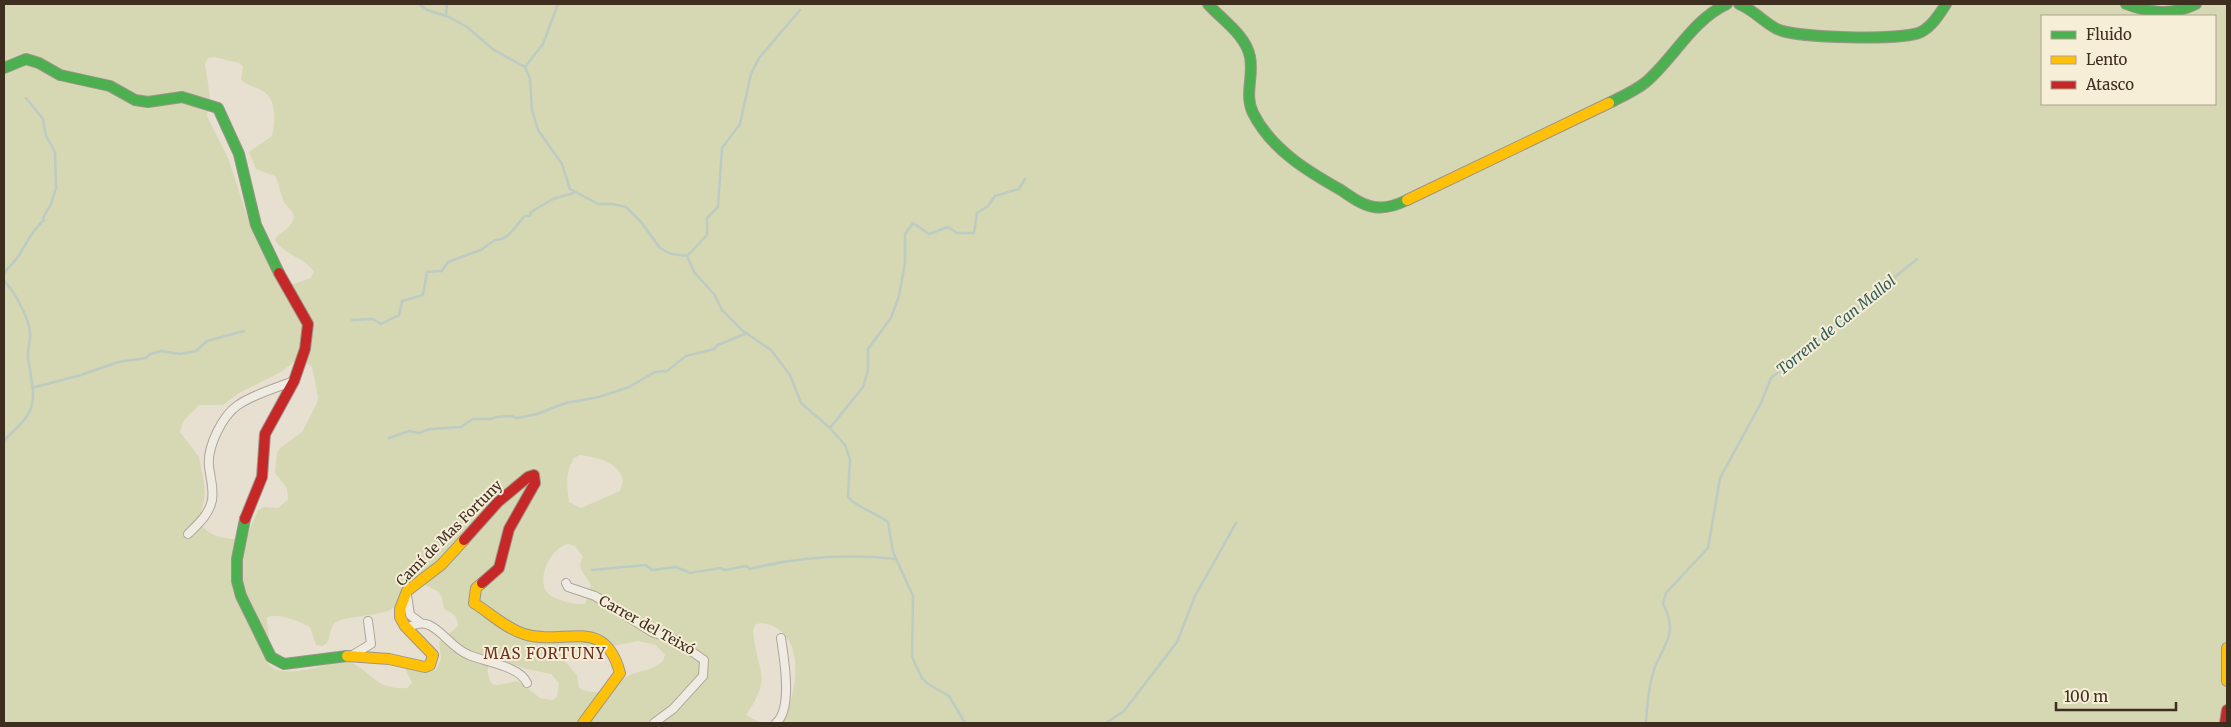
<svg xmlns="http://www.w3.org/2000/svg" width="2231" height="727" font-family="Merriweather,serif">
	<rect width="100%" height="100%" fill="#e7e0d1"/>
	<path fill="#d6d7b3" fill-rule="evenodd" d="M4 4H2227V723H782C795 698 806 648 778 629 771 624 764 622 756 624L753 630C756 671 774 675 746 715L761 723H4ZM2042 16H2215V104H2042ZM214 57 239 63 243 67 241 80C247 85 252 86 259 89 277 96 276 120 272 136L249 152 256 169 275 176C280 184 280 195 284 202 289 211 299 212 291 224 287 231 279 232 275 240 285 256 305 257 314 272L311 278 281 288 251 228 228 158 207 116 210 97 205 64 208 58ZM295 361 306 363 312 367 318 397 317 403 302 432 280 448 277 453 275 473 287 488 288 500 278 508 264 507 258 510 246 539C227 539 209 539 199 521L205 496 204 483 199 457 180 432 184 420 199 405H223L239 393 281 372ZM580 455C596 457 619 462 623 480L620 491 581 508 569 502C567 487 565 472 574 458ZM568 544 575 546 583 557C575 569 586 574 591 585L585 604C575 605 552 600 546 591 537 576 552 547 568 544ZM411 578 439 592 442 598 444 609C453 613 458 616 458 626L439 642 441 659 436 670 424 672 405 668 412 683 407 688C374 691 370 668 347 661 328 662 271 687 265 656 264 650 268 643 269 637 269 630 266 624 267 617 279 613 299 621 310 627L316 645 322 646 327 643C330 638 330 630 333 625 340 614 381 618 393 608 400 602 400 588 405 579ZM638 641 656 645 665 655 663 661C653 671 640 670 628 676 623 678 620 683 616 686 606 692 589 695 579 688L577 675 564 660 567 648 573 646 598 649ZM497 658 526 669 551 674 559 683 557 697 552 700 540 698 518 681 498 685 492 684C486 674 485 663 497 658Z"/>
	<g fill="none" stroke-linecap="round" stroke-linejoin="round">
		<path stroke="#bcccc2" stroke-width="2.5" d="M419 4 427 10 449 17 467 27 494 50 525 67 530 79 532 110 538 130 562 164 570 189 598 204H613L626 207 641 222 660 248 671 254 687 256 694 272 714 294 722 310 743 331 771 350 790 375 801 403 830 428 845 445 850 459 848 497C859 509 875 512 888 522L893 552 913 596 912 657 922 678 928 684 949 696 965 723
			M446 15 447 4
			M525 67 543 44 558 4
			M687 256 707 235V218L718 207 722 148 740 124 751 74 759 58 800 10
			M4 274C7 268 13 264 17 258 26 245 31 231 44 220L43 218 51 204 56 188 55 152 46 136 43 119 26 98
			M4 281C13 289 29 318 30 332 31 340 27 350 28 358 30 373 36 394 31 408 27 421 12 431 4 441
			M352 320 373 319 381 324 399 315 402 301 423 295 427 272 442 271 448 262 481 250 495 240C510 240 515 225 525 216H530L531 212 553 199 574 193
			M32 388 81 375 118 362 146 358 150 354 161 351 180 354 196 351 207 341 244 331
			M830 428 863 387 868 370V349L891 318 899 296 905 263V234L913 223 929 234 948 227 957 233H974L977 213 988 206 995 196 1019 189 1025 179
			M389 438 409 431 419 433 430 429 461 427 473 419H492L495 417 511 416 517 418 537 414 566 403 599 397 629 387 655 372 667 371 686 356 714 349 718 345 747 333
			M592 570 646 565 652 570 676 567 690 573 720 568 725 570 746 566 750 569C797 557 848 554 896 559
			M1106 723 1124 711 1177 642 1195 596 1236 523
			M1646 723C1647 706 1648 690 1653 673 1662 644 1680 636 1663 604L1666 593 1708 548 1720 478 1761 403 1771 378 1917 259"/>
		<g stroke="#ada599" stroke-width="10">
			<path id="street" d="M188 534C198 524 209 515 212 500 214 488 210 477 209 466 207 447 222 416 238 405 254 394 276 388 294 381
				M566 583 568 587 595 596 652 632 675 640 704 660 703 676 673 709 654 723
				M407 595 410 615 421 623
				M407 628C415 624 421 622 429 625 444 632 453 649 469 655 485 662 520 666 527 683
				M351 656 371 644 368 621
				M776 723C793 709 784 658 781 638"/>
		</g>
		<g stroke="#9c958a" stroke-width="12">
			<path id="fast" d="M1208 4C1222 20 1246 35 1250 57 1254 76 1244 95 1253 113 1271 149 1307 171 1341 190 1351 197 1362 205 1374 207 1386 209 1397 205 1407 200
				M1739 4C1754 10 1763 22 1777 29 1795 38 1902 41 1921 32 1932 26 1939 15 1946 4
				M2126 4C2150 13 2172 16 2196 4
				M4 68 26 59 39 63 60 75 110 86 135 100 148 102 182 97 218 108 239 154 256 225 279 273
				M1609 103C1621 97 1635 91 1646 82 1675 57 1692 20 1727 4
				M245 519 237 559V581L241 596 271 657 284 664 347 656"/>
		</g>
		<g stroke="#9c958a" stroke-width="12">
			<path id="slow" d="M1407 200 1609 103
				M482 583 476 588 474 603C490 613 505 628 524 634 565 647 604 614 620 673L583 723
				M2227 648V681
				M347 656 389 659 425 667 430 665 433 655 405 626 400 617V609L407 591 441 565 464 540"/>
		</g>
		<g stroke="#9c958a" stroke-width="12">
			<path id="jam" d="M245 519 262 477 265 434 294 381 305 349 308 324 279 273
				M464 540 498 502 528 477 534 475 535 483 509 529 499 568 482 583
				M2225 723 2227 710"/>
		</g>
		<use href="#street" stroke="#efebe3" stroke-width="8"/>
		<use href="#fast" stroke="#4caf50" stroke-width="10"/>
		<use href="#slow" stroke="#ffc107" stroke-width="10"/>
		<use href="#jam" stroke="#c62828" stroke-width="10"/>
	</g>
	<g text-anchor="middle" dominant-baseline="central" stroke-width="4" stroke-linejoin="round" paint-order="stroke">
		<g font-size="14" fill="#3d2e20" stroke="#f7eed8">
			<text transform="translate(449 533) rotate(-45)">Camí de Mas Fortuny</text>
			<text transform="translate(647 625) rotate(29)">Carrer del Teixó</text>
		</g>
		<g font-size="15" font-style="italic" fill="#2f5d5a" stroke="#f7eed8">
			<text transform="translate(1836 325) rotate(-39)">Torrent de Can Mallol</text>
		</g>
		<g font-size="15" letter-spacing="1" fill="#6b2e1e" stroke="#f7eed8">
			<text x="545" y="653">MAS FORTUNY</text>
		</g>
	</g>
	<rect width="2231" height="727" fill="none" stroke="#3d2e20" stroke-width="10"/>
	<rect x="2041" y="15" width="175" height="90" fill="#f7eed8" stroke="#ada18e"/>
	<rect x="2051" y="31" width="25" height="8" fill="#4caf50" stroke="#ada18e"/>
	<text x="2086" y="40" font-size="15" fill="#3d2e20">Fluido</text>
	<rect x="2051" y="56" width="25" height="8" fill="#ffc107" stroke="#ada18e"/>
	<text x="2086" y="65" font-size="15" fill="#3d2e20">Lento</text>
	<rect x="2051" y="81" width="25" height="8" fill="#c62828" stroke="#ada18e"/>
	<text x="2086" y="90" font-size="15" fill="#3d2e20">Atasco</text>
	<path d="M2056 702v8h120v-8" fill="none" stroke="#3d2e20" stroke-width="2.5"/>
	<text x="2064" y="702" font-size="15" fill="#3d2e20" stroke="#f7eed8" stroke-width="4" paint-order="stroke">100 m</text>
</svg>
